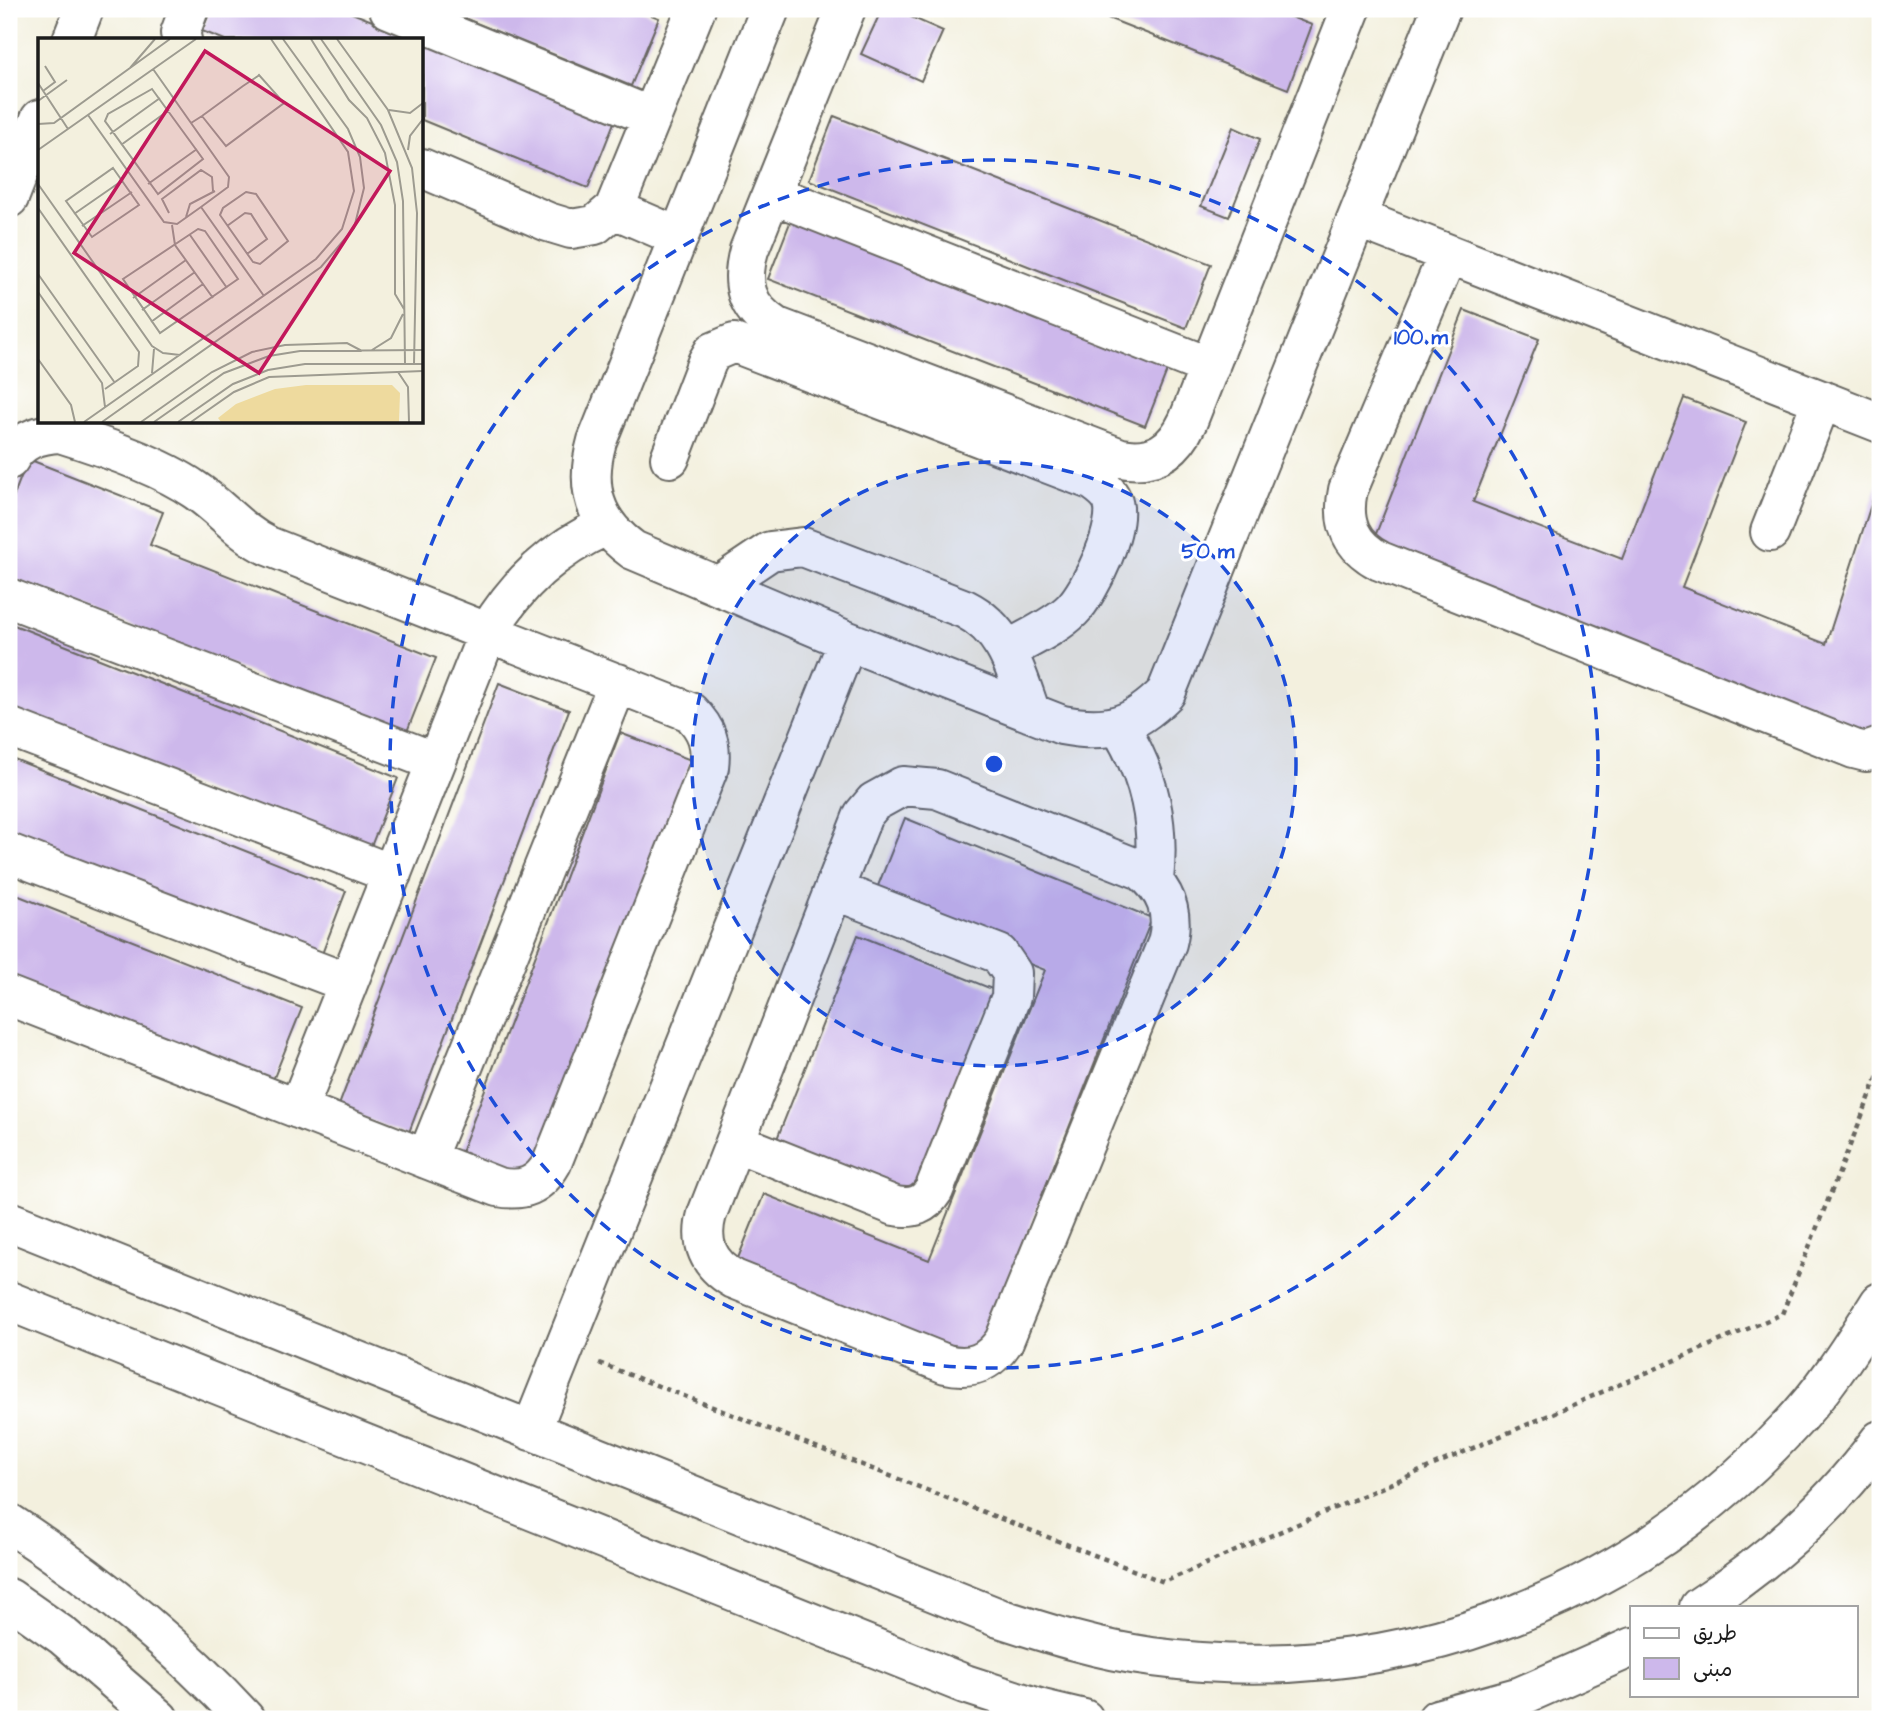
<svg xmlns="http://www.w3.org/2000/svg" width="1889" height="1728" font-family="'Architects Daughter','Playpen Sans Arabic',sans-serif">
	<rect width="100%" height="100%" fill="#fff"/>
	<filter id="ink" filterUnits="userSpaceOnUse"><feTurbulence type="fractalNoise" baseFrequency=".0143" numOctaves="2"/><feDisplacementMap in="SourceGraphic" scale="14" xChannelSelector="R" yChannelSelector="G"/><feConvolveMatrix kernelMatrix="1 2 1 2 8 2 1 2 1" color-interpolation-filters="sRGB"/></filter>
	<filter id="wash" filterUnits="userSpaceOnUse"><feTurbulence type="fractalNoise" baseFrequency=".00686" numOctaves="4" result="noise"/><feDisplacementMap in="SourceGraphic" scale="28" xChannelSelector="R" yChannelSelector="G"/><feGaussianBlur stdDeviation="1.57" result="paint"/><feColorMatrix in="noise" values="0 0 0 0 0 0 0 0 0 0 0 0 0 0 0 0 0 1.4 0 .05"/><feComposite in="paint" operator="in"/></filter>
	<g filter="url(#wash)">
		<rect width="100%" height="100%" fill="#f3f0de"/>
		<g id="blocks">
			<path fill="#cdb8eb" d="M211 9H342L420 40H225L202 31Z
				M442 9H636L659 18 631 86Z
				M882 9H893L943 31 921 81 861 54Z
				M1085 9H1270L1312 25 1288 89Z
				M422 41 615 120 588 188 422 120Z
				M834 116 1211 264 1186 328 809 180Z
				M1233 127 1260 139 1229 217 1201 206Z
				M793 215 1170 363 1145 426 768 279Z
				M1464 310 1539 339 1473 502 1622 559 1684 398 1746 422 1682 587 1826 644 1880 477V717L1871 740 1372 544Z
				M28 459 163 512 150 545 436 658 406 734 9 577V508Z
				M9 623 398 778 368 854 9 712Z
				M499 683 569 710 408 1135 338 1108Z
				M620 733 691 760 529 1185 459 1158Z
				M9 757 346 891 317 967 9 846Z
				M905 818 1152 918 975 1365 734 1268 764 1194 929 1260 1045 970 872 901Z
				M9 892 302 1008 271 1085 9 980Z
				M858 935 997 991 912 1205 773 1149Z"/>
		</g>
	</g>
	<g filter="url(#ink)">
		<use href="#blocks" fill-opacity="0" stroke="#676660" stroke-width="2"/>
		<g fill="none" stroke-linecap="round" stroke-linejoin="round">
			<g stroke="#676660" stroke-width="42">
				<path id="minor" d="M389 9 652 117
					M770 9 597 441C584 487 594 522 633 550L848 641 1062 725C1109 734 1133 726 1166 693L1441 9
					M846 9 749 250C740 283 745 307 775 326L1121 458C1154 464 1174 451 1188 421L1351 9
					M72 40 84 9
					M182 40 180 33 189 9
					M422 168 548 222 571 229 595 225 614 209 696 9
					M772 194 1210 367
					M9 198 40 119
					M614 209 679 237
					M1357 218 1880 423
					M1448 254 1348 490C1341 523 1351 546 1380 561L1854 749 1866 752 1880 747
					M670 458 707 362 713 352 734 343 1093 481C1100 486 1108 491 1112 500 1123 524 1090 592 1072 610 1055 627 1028 638 1007 651
					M9 460C20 440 38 434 60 433 102 446 159 465 195 490 222 508 239 532 268 546L690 712C707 729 712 744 709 767L552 1163C539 1186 523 1192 498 1187L9 996
					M1770 532 1822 400
					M718 586 770 551 803 547 965 609C1007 630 1016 672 1031 713
					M9 598 436 762
					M1119 726C1150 776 1160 823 1154 881
					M9 727 392 874
					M903 786 937 789 1141 870C1166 890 1175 912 1167 943L1004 1341C989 1363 972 1370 946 1364L734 1279C708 1264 699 1243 707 1214L863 815 874 802Z
					M9 853 348 983
					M298 1109 488 632C517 583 554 549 606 526
					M735 1142 895 1206C913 1209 924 1206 934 1190L1011 997 1012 973 999 954 834 890
					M426 1159 618 683
					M9 1221 999 1618C1049 1634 1099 1650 1152 1657 1392 1689 1622 1605 1787 1429 1824 1391 1852 1346 1880 1302
					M9 1301 965 1684 1042 1709 1084 1719
					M531 1431 848 641
					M9 1523C94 1578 176 1644 245 1719
					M9 1598 63 1636 159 1719
					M1699 1607C1768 1562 1831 1507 1880 1440
					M1437 1719 1521 1696 1632 1647"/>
			</g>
			<path stroke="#676660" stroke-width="4.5" stroke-dasharray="5 5" stroke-linecap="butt" d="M599 1363 1164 1582 1782 1314 1880 1071"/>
			<use href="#minor" stroke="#fff" stroke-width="38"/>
		</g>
	</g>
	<circle cx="994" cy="764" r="302" fill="#1d4ed8" fill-opacity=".12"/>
	<g fill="none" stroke="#1d4ed8" stroke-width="3.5" stroke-dasharray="12 9">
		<circle cx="994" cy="764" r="302"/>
		<circle cx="994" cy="764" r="604"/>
	</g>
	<g transform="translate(38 38)">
		<rect width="385" height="385" fill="#f3f0de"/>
		<path d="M268 347H354L362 355 361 384H183L180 380 198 366 237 351Z" fill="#eeda9e"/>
		<path fill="none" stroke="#9d9b90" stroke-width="2" d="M273 1 311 62 329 80 347 115 357 167V256L366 271M283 1 343 87 359 124 365 163 367 326M299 1 350 72 374 130 379 175 376 326M92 30 117 1M0 45 30 91M114 51 165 121 120 156 67 83 70 76ZM5 53 17 44 7 28M0 63 29 42M351 72 372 75 385 65M50 77 126 184 139 186 163 169 190 149 191 139 115 31M153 85 164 78 205 48 220 38 221 37 246 65 188 108 164 78M0 86 16 85 132 1M72 96 122 60M83 107 131 72M0 112 158 1M370 112 372 98 385 81M75 130 101 167 54 199 28 163ZM0 146 114 308 125 315 142 317M110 146 159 111M208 154 218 156 250 203 222 226 215 224 182 177 185 170ZM163 169 226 258M0 170 101 314 100 328 67 351M131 175 124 161 163 132 174 139 175 153M36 176 85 142M148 179 152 166 177 153M134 187 137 207 175 260M44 188 94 154M189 188 207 175 213 176 229 201 209 216M160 191 167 193 200 241 122 295 85 241ZM152 197 189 250M0 236 77 345M0 254 64 345 67 369M95 260 148 222M104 272 157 234M113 284 165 246M334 312 353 300 365 276M0 321 33 367 37 384M360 334 370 349 371 384M114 335 116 311M46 384 278 221 304 191 316 153 310 114 233 1M64 384 283 229 316 190 326 150 322 119 310 91 245 1M103 384 174 334 214 314 247 307 309 305 324 313M116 384 186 335 231 318 262 313 385 312M140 384 195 346 230 332 267 326H385M153 384 196 354 231 339 385 333"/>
		<path fill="#c2185b" fill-opacity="0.15" stroke="#c2185b" stroke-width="3.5" d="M167 13 352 133 221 335 36 215Z"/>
		<rect width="385" height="385" fill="none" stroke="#1c1c1c" stroke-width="3.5"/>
	</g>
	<circle cx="994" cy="764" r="10" fill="#1d4ed8" stroke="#fff" stroke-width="3.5"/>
	<g font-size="21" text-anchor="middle" font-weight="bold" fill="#1d4ed8" stroke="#fff" stroke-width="6" stroke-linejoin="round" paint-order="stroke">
		<text x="1421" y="344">100 m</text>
		<text x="1208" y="558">50 m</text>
	</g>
	<rect width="1889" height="1728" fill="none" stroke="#fff" stroke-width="35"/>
	<rect x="1630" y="1606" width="228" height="91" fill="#ffffff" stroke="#a4a4a4" stroke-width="2"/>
	<rect x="1644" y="1628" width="35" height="10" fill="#ffffff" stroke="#a4a4a4" stroke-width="2"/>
	<text x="1693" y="1640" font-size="21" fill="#1c1c1c">طريق</text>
	<rect x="1644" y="1658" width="35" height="21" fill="#cdb8eb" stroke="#a4a4a4" stroke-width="2"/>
	<text x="1693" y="1676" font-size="21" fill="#1c1c1c">مبنى</text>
</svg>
